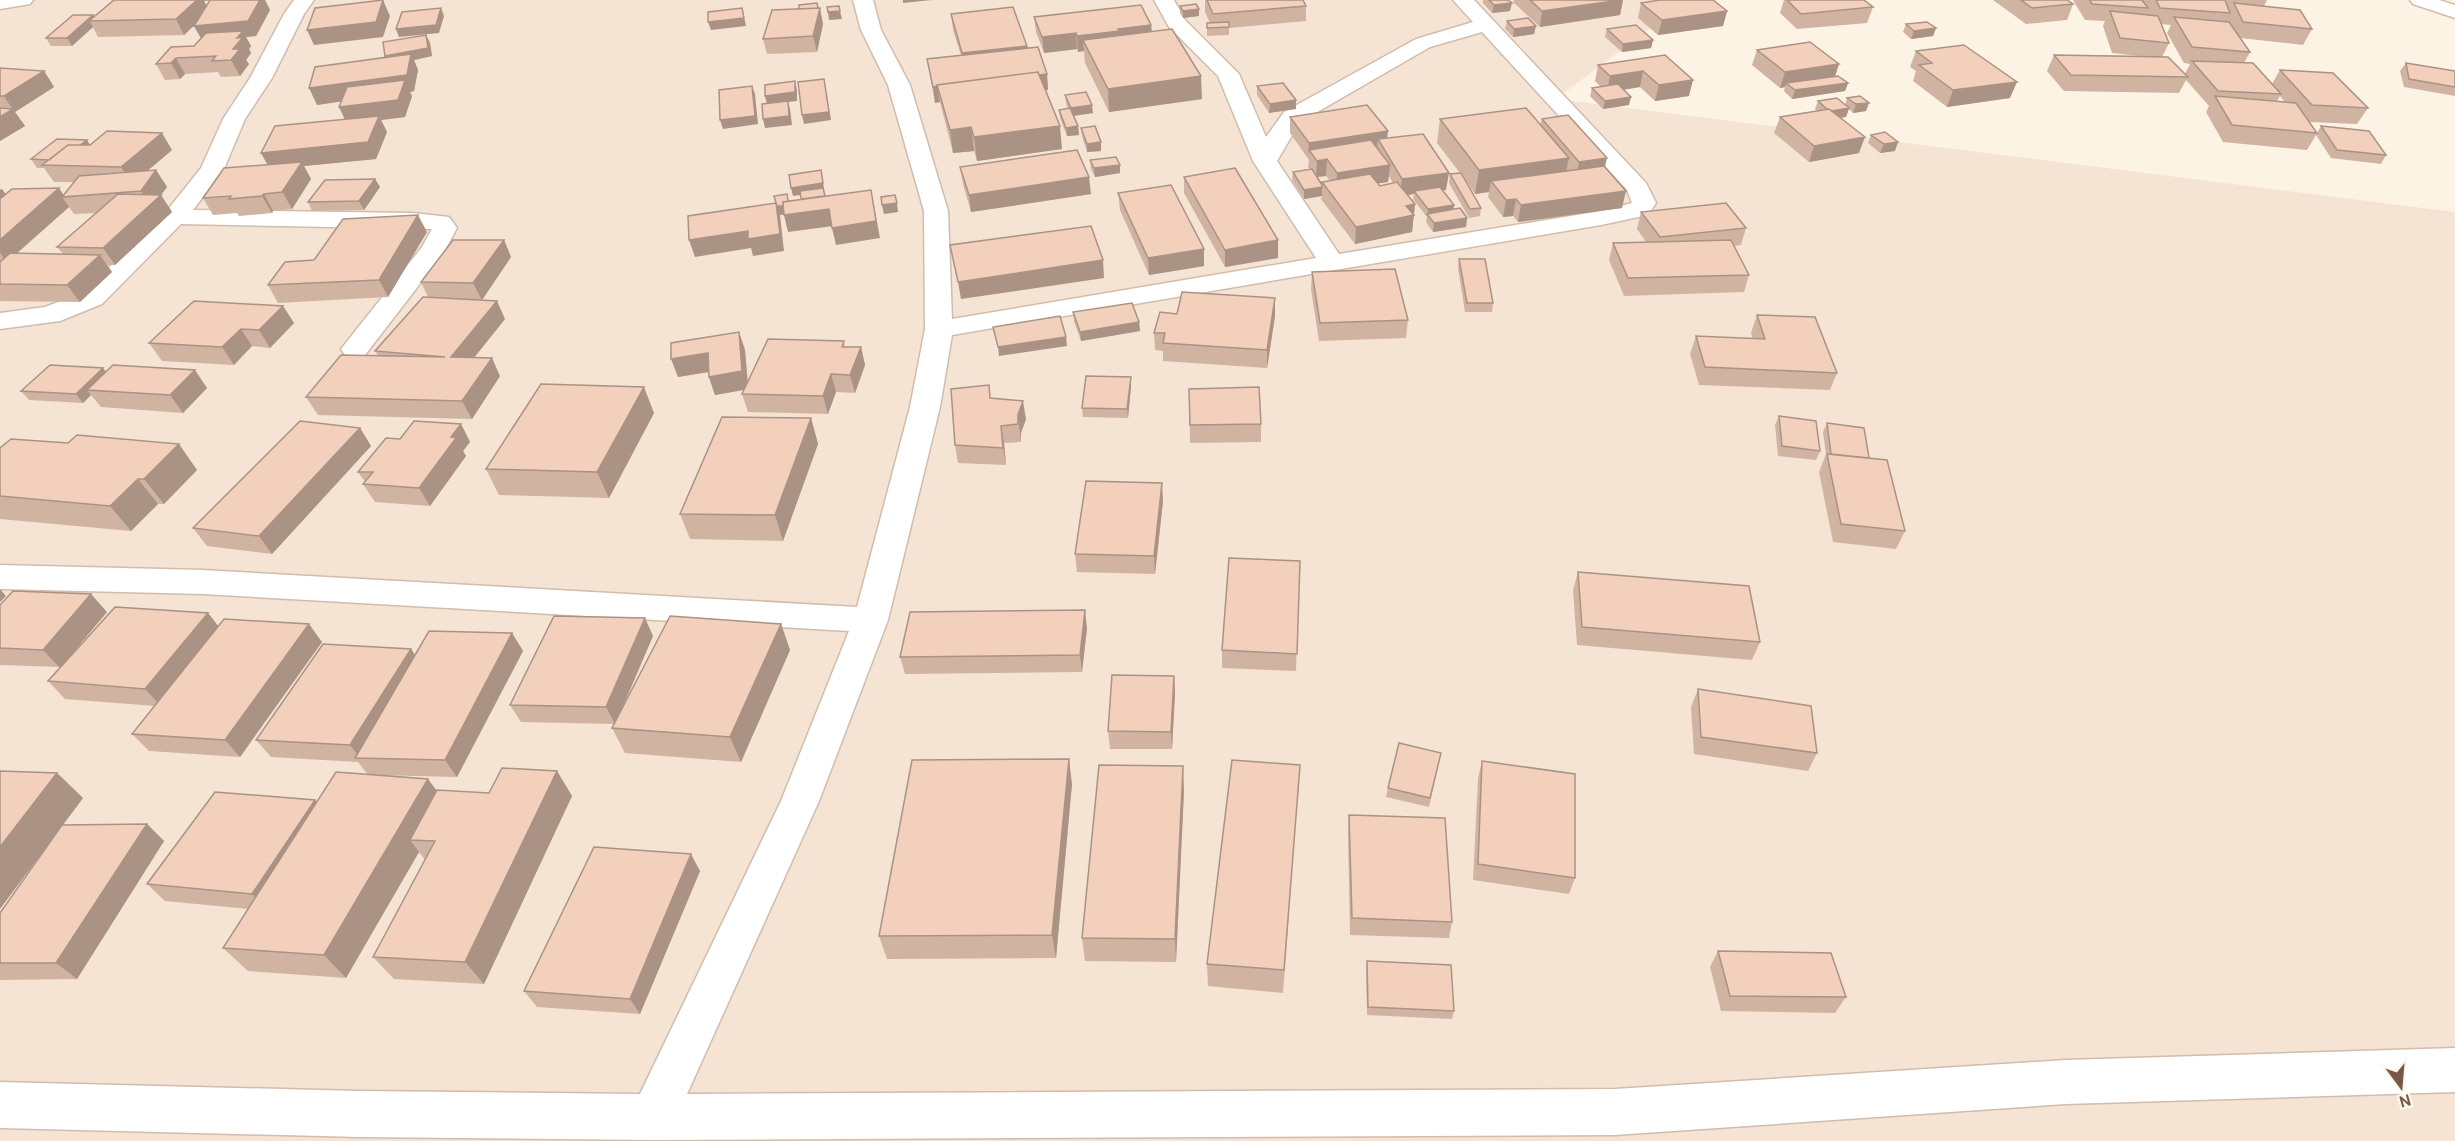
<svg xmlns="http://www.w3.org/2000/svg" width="2455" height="1141" font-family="Cabin,sans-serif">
	<rect width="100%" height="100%" fill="#fdf3e5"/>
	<path fill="#f5e4d3" d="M0 0H1688L1556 99 2455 212V1141H0Z"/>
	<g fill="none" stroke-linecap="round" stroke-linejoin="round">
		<g stroke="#d1bcad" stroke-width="3">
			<path id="minor" d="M0 0H33L30 4 0 9Z
				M294 0H314L304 14 272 78 245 119 224 169 193 210 413 213 449 217 457 228 443 254 365 355 355 357 345 355 341 349 422 247 432 229 181 224 102 304 60 321 0 329V313L45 307 84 292 166 212 201 168 223 119 250 78 284 14Z
				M853 0H873L881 30 910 85 948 211 952 319 1316 258 1253 161 1218 76 1169 27 1154 0H1174L1185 20 1239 74 1266 137 1284 112 1416 39 1473 22 1453 0H1474L1646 183 1656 203 1648 215 1601 225 952 335 940 407 888 620 819 801 687 1094 1615 1089 2066 1060 2455 1048V1092L2066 1104 1615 1135 653 1140 359 1137 0 1128V1082L359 1091 640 1094 781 801 849 631 203 594 0 589V565L203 570 857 607 910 407 925 329 924 211 888 85 861 30ZM1482 32 1627 190 1632 203 1601 211 1339 254 1277 161 1300 122 1430 47Z
				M2410 0H2439L2455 5V18L2413 4Z"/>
		</g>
		<use href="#minor" fill="#fff" fill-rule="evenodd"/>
	</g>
	<path fill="#d1b3a2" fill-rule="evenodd" d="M114 0H265L270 10 256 36 246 37 251 46 249 49 251 53 246 60 249 64 240 76 221 77 218 72 185 74 180 79 165 80 156 64 194 46 201 38 194 26 195 25 184 35 98 37 93 27 72 46H51L46 38 93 15 94 17ZM210 0 207 6 204 1Z
		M1205 0H1303L1306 6V21L1229 28V35L1207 36V23H1210L1205 12Z
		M1483 0H1508L1510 11 1492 13 1483 3Z
		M1514 0H1623L1620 15 1540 27 1513 2Z
		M1784 0H1864L1873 7 1867 23 1797 29 1780 13Z
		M1993 0H2067L2073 4 2067 20 2026 24Z
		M2073 0H2267L2264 6 2312 29 2303 45 2240 38 2250 52 2244 63 2272 84 2280 70 2368 108 2357 124 2309 122 2317 133 2321 126 2386 155 2381 164 2331 158 2316 135 2307 150 2223 142 2206 112 2209 106 2186 80 2179 93 2064 91 2047 71 2054 55 2140 56 2112 53 2103 26 2105 21 2085 20ZM2161 24 2171 25 2167 33 2184 63 2190 64 2185 74 2162 57 2169 43ZM2280 96 2284 101V102L2277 101Z
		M1641 3 1727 11 1723 26 1658 35 1638 18Z
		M1180 6 1199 9V16L1183 18 1180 13Z
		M818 8 823 24 817 52 767 54 763 39Z
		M951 14 1027 46 1028 48 1047 74 1048 90H1045L1062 149 977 161 974 151 953 153 940 102 935 103 927 59 961 55 953 30Z
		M1034 17 1151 25 1152 31 1202 99 1109 112 1085 63 1084 51 1078 52 1077 49 1044 53 1036 32Z
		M1507 21 1536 26 1534 34 1513 37 1505 29Z
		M1906 24 1936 28 1933 36 1911 39 1903 32Z
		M1607 29 1653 40 1651 48 1622 52 1605 37Z
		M426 35 430 43 432 56 414 60 418 70 414 91 410 92 412 96 405 117 381 120 387 132 376 159 304 166 311 179 292 209 273 211 272 213 239 216 237 213 213 215 203 198 268 165 345 119 342 101 317 105 386 57Z
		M1757 50 1835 76 1848 83 1845 91 1792 99 1784 91 1785 87 1780 88 1752 65Z
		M1916 51 2010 98 1947 107 1913 81 1916 71 1910 67Z
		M1665 55 1689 96 1655 101 1640 87 1624 90 1629 105 1603 109 1590 96 1592 88 1601 87 1595 81 1598 65Z
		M2406 63 2455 71V96L2404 87 2400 71Z
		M0 68 44 71 54 87 15 112 25 126 0 141Z
		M1257 86 1296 109 1269 113 1257 95Z
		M1065 95 1093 113 1074 116 1078 126 1079 135 1067 136 1060 118 1059 110 1068 109 1066 103Z
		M1847 98 1866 111 1853 113 1849 109 1846 117 1841 118 1859 153 1809 162 1774 133 1780 117 1817 111 1815 109 1818 101 1845 105Z
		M1290 117 1387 138 1446 190H1442L1454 205V209L1467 218 1466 227 1433 232 1426 222 1427 217 1413 199 1414 194 1407 195 1415 204 1412 232 1355 244 1321 199 1322 196 1304 199 1292 180 1293 172 1310 169 1308 167 1309 160 1290 133ZM1326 176 1330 181 1322 182V185L1317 177ZM1389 176 1393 183 1380 186 1378 183 1388 182Z
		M1440 119 1540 125 1542 119 1605 166 1622 208 1518 222 1513 216 1503 217 1488 197 1489 192 1475 194 1466 181 1481 208 1480 216 1469 218 1449 183 1450 174 1460 173 1437 143Z
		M1081 128 1101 142V151L1087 152 1082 136Z
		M1871 135 1895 151 1880 153 1868 143Z
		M87 140 90 145 172 150 147 171 156 170 167 187 161 195 172 212 115 265H107L112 272 80 302 0 301V189L6 194 64 196 74 182H54L44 168H37L31 159ZM69 207 74 214 97 213 57 247 63 254 17 253Z
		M1090 160 1120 173 1095 177 1091 169Z
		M960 167 1091 194 971 212 963 184Z
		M1184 177 1278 258 1225 267 1184 193Z
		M375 179 380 187 364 210 312 211 308 202Z
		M1118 193 1204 249V266L1149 275 1120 210Z
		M1641 212 1746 228 1741 245 1734 246 1749 275 1744 292 1624 296 1609 260 1613 243 1646 242 1637 229Z
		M427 232 388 297 278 303 268 285 314 260Z
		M504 240 511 257 482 300 505 319 474 358 500 376 472 419 318 415 306 397 378 355 375 351 428 297 421 282Z
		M1459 259 1493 303 1492 312H1465L1458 268Z
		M1312 272 1408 320 1406 338 1319 341 1311 289Z
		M1275 298V316L1267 368 1163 361V351L1155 350 1154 333 1177 314Z
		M283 306 294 323 270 348 252 346 234 365 162 361 149 343Z
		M1073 312 1139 322 1140 331 1081 341 1074 321Z
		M1757 315 1837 373 1830 390 1699 385 1690 354 1696 336 1753 339 1751 333Z
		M739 332 745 350 748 382 844 341 845 347H861L865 365 855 393 836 392 828 414 748 412 742 394 744 390 715 395 709 377V372L678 377Z
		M106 372 207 388 183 413 101 407 91 395 83 403 29 400 21 391Z
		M1131 386 1128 418 1083 417 1082 408Z
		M1189 389 1261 424V442L1190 443Z
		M991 398 1026 419 1021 433V442L1004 443 1006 465 958 463 955 445Z
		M654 413 609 498 499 495 486 469Z
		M1779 416 1820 451 1816 460 1778 456 1775 425Z
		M811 418 818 444 783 541 690 539 680 514Z
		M1827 423 1869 458 1905 531 1896 549 1833 542 1819 472 1826 454 1823 432Z
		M461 424 470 442 463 451 466 456 430 506 375 502 363 484 365 482 358 472 400 439Z
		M360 428 371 446 272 554 207 546 193 528Z
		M0 448 197 470 164 504H158L131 531 0 519Z
		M1163 501 1155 574 1077 572 1075 554Z
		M1300 561 1296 671 1222 668V650Z
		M1578 572 1760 642 1752 660 1577 645 1573 590Z
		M0 605 107 612 65 662 208 613 218 626 322 642 240 757 149 751 132 734 155 706 65 699 48 681 60 667 0 665Z
		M781 624 790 650 741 762 625 753 612 728 614 724 521 722 510 705 653 636 624 705Z
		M1087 628 1082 672 905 674 900 657Z
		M512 633 523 651 457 777 375 775 437 791 489 793 557 771 572 796 484 984 394 979 373 957 425 860 419 852 346 978 248 971 223 948 249 909 165 901 147 884 315 800 317 803 368 775 358 762 271 757 256 740 411 649 415 655Z
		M1174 676 1175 693 1172 749H1110L1108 731Z
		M1698 689 1817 753 1808 771 1694 754 1691 707Z
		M1482 761 1575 878 1569 894 1473 880 1478 779Z
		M1439 762 1429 807 1386 797 1388 788Z
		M1300 765 1283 993 1208 986 1207 964Z
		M57 773 83 798 63 825 147 824 164 841 77 979 0 980V913L49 844Z
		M1072 784 1056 958 887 959 879 936Z
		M1184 790 1176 962 1085 961 1082 938Z
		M1349 815 1452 922 1449 938 1350 935 1348 832Z
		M700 871 640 1014 537 1007 524 991Z
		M1718 951 1846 997 1835 1013 1721 1011 1710 967Z
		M1367 961 1454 1011 1452 1019 1367 1015 1366 970Z"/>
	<path fill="#aa9284" d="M152 0H213L204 1 209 11 184 35 176 19Z
		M260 0H265L270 10 256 36 246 37 251 46 249 49 251 53 246 60 249 64 240 76 231 60 203 42 194 26Z
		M383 0 390 16 383 37 314 45 307 30Z
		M903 0H932L903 3Z
		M1623 0 1620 15 1540 27 1542 11Z
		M1512 3 1510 11 1492 13 1494 5Z
		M441 8 444 16 439 33 399 37 396 29Z
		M742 8 746 26 711 30 708 22Z
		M820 8 823 24 817 52 813 36Z
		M1199 9V16L1183 18V11Z
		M840 11 842 19 829 20 828 12Z
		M1727 11 1723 26 1658 35 1662 20Z
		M93 15 97 21H89L93 27 72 46 67 38Z
		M1151 25 1152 41 1083 40 1084 51 1078 52 1077 36 1118 29Z
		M1536 26 1534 34 1513 37 1514 29Z
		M1936 28 1933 36 1911 39 1914 31Z
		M1076 33 1077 49 1044 53 1042 37Z
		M426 35 430 43 432 56 414 60 418 70 414 91 410 92 412 96 405 117 381 120 387 132 376 159 304 166 311 179 292 209 261 153 347 124 339 107 400 93 317 105 309 88 389 64 385 56Z
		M1653 40 1651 48 1622 52 1623 44Z
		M1027 46 1029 61 965 69 962 53Z
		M176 58 185 74 180 79 171 63Z
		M1839 64 1834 80 1786 83 1785 87 1780 88 1785 72Z
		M44 71 54 87 15 112 25 126 0 141V117L13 110 4 96Z
		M1643 71 1640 87 1607 92 1610 76Z
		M1047 74 1048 90 942 102 937 86Z
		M1201 76 1202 99 1109 112 1108 89Z
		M824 79 831 120 804 124 802 115Z
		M1693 80 1689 96 1655 101 1659 85Z
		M795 81 797 90V101L788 102 790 109 792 125 765 128 763 119 767 104 765 96Z
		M2017 82 2010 98 1947 107 1953 90Z
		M1848 83 1845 91 1792 99 1795 90Z
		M752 86 755 94 758 124 723 129 720 120Z
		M937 86 940 102 935 103 933 87Z
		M1631 97 1629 105 1603 109 1605 101Z
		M1296 100V109L1269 113 1270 104Z
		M1869 103 1866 111 1853 113 1856 104Z
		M1092 105 1093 113 1072 116 1071 108Z
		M1849 108 1846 117 1827 119 1830 111Z
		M1060 126 1062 149 977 161 974 137Z
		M1078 126 1079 135 1067 136 1066 128Z
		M971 127 974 151 953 153 950 130Z
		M1388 131 1386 147 1378 139 1377 149 1309 150 1308 160 1309 143Z
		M162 133 172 150 132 184 121 167Z
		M1865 137 1859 153 1809 162 1814 146Z
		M87 140 92 149 61 160Z
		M1101 142V151L1087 152V144Z
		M1898 142 1895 151 1880 153 1884 144Z
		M1569 158 1564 181H1491L1489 192 1475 194 1479 170Z
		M1607 158 1603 175 1576 179 1579 162Z
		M1327 159 1326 176 1316 177 1317 161Z
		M1120 165V173L1095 177 1094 168Z
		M1390 165 1388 182 1336 190 1337 173Z
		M156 170 167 187 161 195 172 212 115 265 103 248 150 205 141 191Z
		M821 170 827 207 824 192 793 196 791 188Z
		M1449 173 1446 190 1416 194 1414 191V194L1400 196 1402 179Z
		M1089 177 1091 194 971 212 969 195Z
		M375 179 380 187 364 210 359 201Z
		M1322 187V196L1304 199V190Z
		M59 188 65 197H62L69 207 7 262 0 253V240Z
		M2 189 14 206 0 217V190Z
		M871 190 880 238 836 245 832 228Z
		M1626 191 1622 208 1518 222 1521 205Z
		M264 194 273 211 272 213 262 196Z
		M787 194 791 214 780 215 784 251 753 256 751 248 695 257 689 240 748 231Z
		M1516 199 1513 216 1503 217 1506 200Z
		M897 203 898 212 884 214 882 205Z
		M1415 204 1412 232 1355 244 1356 227 1406 206Z
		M1454 205 1453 214H1428V209Z
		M829 209 833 226 788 232 784 215Z
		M418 215 427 232 388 297 379 280Z
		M1467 218 1466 227 1433 232 1434 223Z
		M504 240 511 257 482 300 473 283Z
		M1278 240V258L1225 267V250Z
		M1204 249V266L1149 275 1148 258Z
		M100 255 112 272 80 302 67 285Z
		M1103 260 1104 278 961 299 958 282Z
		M1275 298V316L1267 368V350Z
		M497 301 505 319 460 375 451 357Z
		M283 306 294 323 270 348 259 330Z
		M1139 322 1140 331 1081 341 1080 332Z
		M241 329 252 346 234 365 222 347Z
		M739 332 745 350 748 389 715 395 709 377Z
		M1066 337 1067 346 999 356 998 347Z
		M861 347 865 365 855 393 850 375Z
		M708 353 714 371 678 377 671 359Z
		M492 358 500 376 472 419 462 401Z
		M103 368 110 377 87 390 91 395 83 403 76 394Z
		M195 370 207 388 183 413 170 395Z
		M831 374 836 392 828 414 823 396Z
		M1131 377V386L1128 418 1127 409Z
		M644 387 654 413 609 498 597 472Z
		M1023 401 1026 419 1021 433V442L1018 415Z
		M811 418 818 444 783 541 775 515Z
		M461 424 470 442 463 451 466 456 430 506 419 488 451 437Z
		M1001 426 1004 443 1006 465 1003 448Z
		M360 428 371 446 272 554 259 536Z
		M179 444 197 470 164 504 144 479Z
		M138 479 158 504 131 531 110 506Z
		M1162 483 1163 501 1155 574 1154 556Z
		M0 589 6 596 0 602Z
		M91 594 107 612 60 668 43 650Z
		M1085 610 1087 628 1082 672 1080 655Z
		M208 613 222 631 161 706 145 689Z
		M645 618 653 636 615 724 606 707Z
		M309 624 322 642 240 757 225 740Z
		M781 624 790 650 741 762 730 737Z
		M512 633 523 651 457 777 445 760Z
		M411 649 423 667 360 758 350 745Z
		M1174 676 1175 693 1172 749 1171 732Z
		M1069 759 1072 784 1056 958 1052 935Z
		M1183 766 1184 790 1176 962 1175 939Z
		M557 771 572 796 484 984 465 962Z
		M57 773 83 798 0 909V847Z
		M428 779 446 803 410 840 419 852 346 978 324 955Z
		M315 800 329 817 268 911 252 894Z
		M147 824 164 841 77 979 56 963Z
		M691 854 700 871 640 1014 630 999Z"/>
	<path fill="#f3d0bc" stroke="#aa9284" stroke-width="1.5" d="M114 0H197L176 19 89 21Z
		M210 0H260L248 21 194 26Z
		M383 0 376 22 307 30 315 8Z
		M1207 0H1303L1306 6 1213 14Z
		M1489 0H1508L1512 3 1494 5Z
		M1530 0H1621L1542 11Z
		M1660 0H1713L1727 11 1662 20 1641 3Z
		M1787 0H1864L1873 7 1801 14Z
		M2021 0H2067L2073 4 2032 8Z
		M2090 0H2142L2148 8 2092 4Z
		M2156 0H2225L2230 13 2160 8Z
		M817 3 818 8 799 9V5Z
		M2234 3 2300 10 2312 29 2243 22Z
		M1196 4 1199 9 1183 11 1180 6Z
		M1141 5 1151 25 1118 29 1120 31 1077 36 1076 33 1042 37 1034 17Z
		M839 6 840 11 828 12 827 7Z
		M1013 7 1027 46 962 53 951 14Z
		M441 8 436 25 396 29 402 12Z
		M742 8 744 18 708 22V12Z
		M820 8 813 36 763 39 772 10Z
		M2110 11 2158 16 2169 43 2120 38Z
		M73 15H93L67 38H46Z
		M2174 17 2229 22 2250 52 2192 47Z
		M1528 18 1536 26 1514 29 1507 21Z
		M1229 22V27L1207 28V23Z
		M1927 22 1936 28 1914 31 1906 24Z
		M1636 25 1653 40 1623 44 1607 29Z
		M1172 29 1201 76 1108 89 1083 40Z
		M243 31 237 38 243 37 233 49H240L231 60 212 61 216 56 176 58 171 63 156 64 171 47 194 46 206 33Z
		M426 35 428 48 385 56 383 42Z
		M1810 42 1839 64 1785 72 1757 50Z
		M1964 45 2017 82 1953 90 1919 65 1932 63 1916 51Z
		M1038 47 1047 74 1039 75 1038 72 937 85V86L933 87 927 59Z
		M411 54 407 75 309 88 315 67Z
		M1665 55 1693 80 1659 85 1643 71 1610 76 1598 65Z
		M2054 55 2168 57 2188 77 2071 75Z
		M2192 61 2253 63 2281 94 2218 91Z
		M2406 63 2455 71V87L2409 79Z
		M0 68 44 71 4 96H0Z
		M2280 70 2333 73 2368 108 2312 105Z
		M1038 72 1060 126 974 137 971 127 950 130 937 85Z
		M1838 76 1848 83 1795 90 1786 83Z
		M824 79 829 112 802 115 798 82Z
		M405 80 398 100 339 107 347 87Z
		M795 81V92L765 96V85Z
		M1283 83 1296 100 1270 104 1257 86Z
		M1618 84 1631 97 1605 101 1592 88Z
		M752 86 755 116 720 120 719 90Z
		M1086 92 1092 105 1071 108 1065 95Z
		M1860 96 1869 103 1856 104 1847 98Z
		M2215 96 2296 103 2317 133 2232 125Z
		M1837 98 1849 108 1832 111 1829 109H1827L1818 101Z
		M788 101 789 116 763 119 762 104Z
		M1367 105 1388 131 1309 143 1290 117Z
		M0 108 13 109 0 117Z
		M1070 108 1078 126 1066 128 1059 110Z
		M1526 108 1569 158 1479 170 1440 119Z
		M1829 109 1865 137 1814 146 1780 117Z
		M1568 115 1607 158 1579 162 1542 119Z
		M379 116 368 142 261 153 275 126Z
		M1095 126 1101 142 1087 144 1081 128Z
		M2321 126 2369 131 2386 155 2337 150Z
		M107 131 162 133 121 167 42 165 68 145H90Z
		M1885 132 1898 142 1884 144 1871 135Z
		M1423 134 1449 173 1402 179 1378 139Z
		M57 139 87 140 80 145H68L49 160 31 159Z
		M1371 140 1390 165 1337 173 1327 159 1317 161 1309 150Z
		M1077 150 1089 177 969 195 960 167Z
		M1116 157 1120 165 1094 168 1090 160Z
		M302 162 282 192 264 194 262 196 229 199 231 196 203 198 224 168Z
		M1604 166 1626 191 1521 205 1516 199 1506 200 1491 181Z
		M1235 168 1278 240 1225 250 1184 177Z
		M1312 169 1322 185V187L1304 190 1293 172Z
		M156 170 141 191 62 197 79 176Z
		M821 170 823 183 791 188 789 175Z
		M1461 173 1481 208 1470 209 1450 174Z
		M1370 174 1380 186 1397 182 1415 204 1406 206 1414 215 1356 227 1322 182Z
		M375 179 359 201 308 202 325 180Z
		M1171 185 1204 249 1148 258 1118 193Z
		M1440 187 1454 205 1428 209 1414 191Z
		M59 188 0 240V199L12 189Z
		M823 188 825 196 801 199 800 191Z
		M871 190 876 221 832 228 829 209 784 215 783 202Z
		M118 194 161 195 103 248 57 247Z
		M787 194 788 201 783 202V206H777L774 196Z
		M895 195 897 203 882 205 881 197Z
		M776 203 780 234 748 239V231L689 240 688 216Z
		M1726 203 1746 228 1660 237 1641 212Z
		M1460 208 1467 218 1434 223 1427 214Z
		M418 215 379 280 268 285 285 262 314 260 343 219Z
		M1091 226 1103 260 958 282 950 245Z
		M453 240H504L473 283 421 282Z
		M1731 240 1749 275 1628 278 1613 243Z
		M10 253 100 255 67 285 0 284V262Z
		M1459 259H1485L1493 303H1467Z
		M1395 269 1408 320 1320 323 1312 272Z
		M1182 292 1275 298 1267 350 1163 343 1165 333H1154L1160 312 1177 314Z
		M423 297 497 301 451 357 492 358 462 401 306 397 341 355 445 357 375 351Z
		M194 301 283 306 259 330 241 329 222 347 149 343Z
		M1132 303 1139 322 1080 332 1073 312Z
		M1757 315 1815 317 1837 373 1705 367 1696 336 1765 339Z
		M1060 316 1066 337 998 347 993 327Z
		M739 332 742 371 709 377 708 353 671 359V343Z
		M768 339 844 341 842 347H861L850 375 831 374 823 396 742 394Z
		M50 365 103 368 76 394 21 391Z
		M113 365 195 370 170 395 87 390Z
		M1086 376 1131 377 1127 409 1082 408Z
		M541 384 644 387 597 472 486 469Z
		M989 385 990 398 1023 401 1018 415V424L1001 426 1003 448 955 445 951 389Z
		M1259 387 1261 424 1190 425 1189 389Z
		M1779 416 1816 421 1820 451 1782 446Z
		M722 417 811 418 775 515 680 514Z
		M300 421 360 428 259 536 193 528Z
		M414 421 461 424 451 437 456 438 419 488 363 484 373 472H358L386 438 400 439Z
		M1827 423 1864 428 1869 458 1831 454Z
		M77 435 179 444 144 479H138L110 506 0 496V448L11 439 68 443Z
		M1827 454 1887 460 1905 531 1841 524Z
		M1086 481 1162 483 1154 556 1075 554Z
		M1229 558 1300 561 1297 654 1222 650Z
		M1578 572 1749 586 1760 642 1582 627Z
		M13 591 91 594 43 650 0 648V605Z
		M115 607 208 613 145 689 48 681Z
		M1085 610 1080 655 900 657 910 612Z
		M554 616 645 618 606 707 510 705Z
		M670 616 781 624 730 737 612 728Z
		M224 619 309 624 225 740 132 734Z
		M429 631 512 633 445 760 355 758Z
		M323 644 411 649 350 745 256 740Z
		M1112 675 1174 676 1171 732 1108 731Z
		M1698 689 1811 706 1817 753 1701 737Z
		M1399 743 1441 753 1430 798 1388 788Z
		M1069 759 1052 935 879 936 912 760Z
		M1232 760 1300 765 1284 970 1207 964Z
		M1482 761 1575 774V878L1478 864Z
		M1099 765 1183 766 1175 939 1082 938Z
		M502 768 557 771 465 962 373 957 435 841 410 840 437 790 489 793Z
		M0 771 57 773 0 847Z
		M336 772 428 779 324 955 223 948Z
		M215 792 315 800 252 894 147 884Z
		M1349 815 1445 818 1452 922 1352 918Z
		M147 824 56 963H0V913L62 825Z
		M594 847 691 854 630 999 524 991Z
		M1718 951 1831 953 1846 997 1730 996Z
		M1367 961 1451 965 1454 1011 1368 1007Z"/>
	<g transform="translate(2401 1087) rotate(164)" stroke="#fff7ec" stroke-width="4.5" paint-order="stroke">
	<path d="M0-4.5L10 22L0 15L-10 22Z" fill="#775849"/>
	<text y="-9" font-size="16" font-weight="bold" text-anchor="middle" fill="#775849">N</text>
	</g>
</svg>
